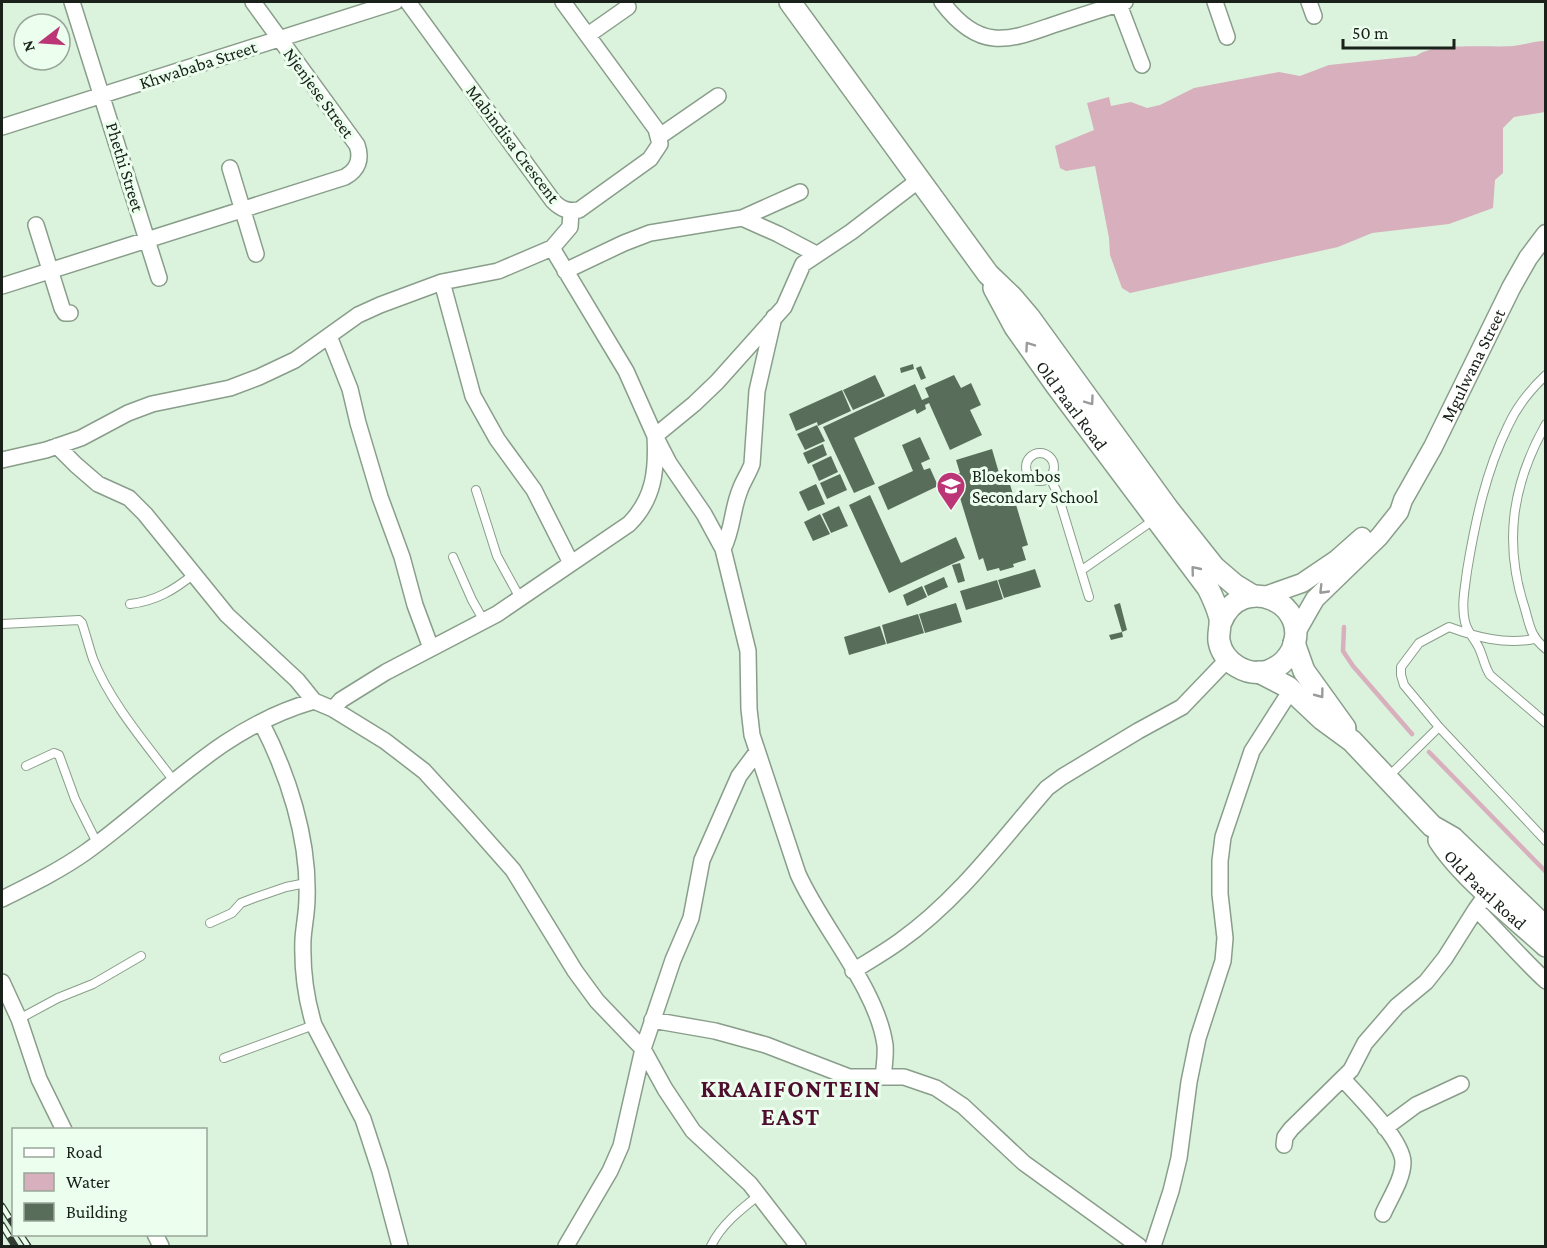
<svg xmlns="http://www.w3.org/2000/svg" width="1547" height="1248" font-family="'Crimson Pro',serif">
	<rect width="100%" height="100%" fill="#dbf2dc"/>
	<path fill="#d8afbd" d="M1545 41V112L1514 117 1503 128V173L1495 180 1493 208 1449 224 1372 233 1338 247 1130 293 1122 288 1110 255 1109 238 1095 166 1066 171 1060 168 1055 146 1094 130 1087 103 1109 97 1111 106 1131 102 1147 108 1160 105 1194 88 1279 72 1300 76 1329 65 1416 56C1435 42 1488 48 1513 46 1524 45 1535 41 1545 41Z"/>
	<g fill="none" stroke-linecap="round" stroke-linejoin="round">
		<path stroke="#d8afbd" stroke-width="4.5" d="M1344 627 1343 651 1353 666 1412 734
			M1429 752 1546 872"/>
	</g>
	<path fill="#596d5b" d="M913 364 914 369 901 373 900 368Z
		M921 366 926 378 921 380 916 368Z
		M875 375 885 396 853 410 843 390Z
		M954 375 961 388 971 383 981 405 970 410 982 435 950 450 929 403 925 405 926 409 917 414 915 409 854 438 875 484 854 493 823 427 915 384 922 400 929 397 925 388Z
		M842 390 851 411 818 426 817 422 796 431 789 414Z
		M817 425 825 441 805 450 797 434Z
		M920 437 930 459 921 463 924 470 930 468 938 486 888 510 878 487 913 471 902 445Z
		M823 444 827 455 808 464 803 453Z
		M992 449 999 473 1006 471 1028 545 1022 547 1026 560 1013 564 1014 567 1000 571 999 568 987 571 983 558 979 560 953 475 960 473 956 460Z
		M831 456 838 472 819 481 812 465Z
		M840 474 847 490 827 499 820 483Z
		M816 484 825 504 808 511 799 492Z
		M870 495 901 563 956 537 965 558 889 593 849 505Z
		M839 506 848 526 831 533 822 514Z
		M820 514 830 534 813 541 804 522Z
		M960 563 965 581 958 583 952 565Z
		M1035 569 1041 587 1004 598 998 580Z
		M944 577 948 587 928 596 924 586Z
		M997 580 1003 599 966 610 960 591Z
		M922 586 927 597 907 606 903 595Z
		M956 603 962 622 925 633 919 614Z
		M1120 603 1127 630 1122 632 1114 605Z
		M918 614 924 633 887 644 882 625Z
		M880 626 886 644 849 655 844 637Z
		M1122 632 1123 637 1111 640 1109 635Z"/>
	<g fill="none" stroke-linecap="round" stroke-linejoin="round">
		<g stroke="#899e8a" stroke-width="10">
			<path id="service" d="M1546 375C1530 390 1517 406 1508 426 1486 471 1475 522 1467 571 1465 588 1461 605 1465 622 1467 631 1473 637 1478 646 1483 655 1484 666 1490 675L1546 723
				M1546 424C1512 484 1503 543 1525 609 1530 627 1531 637 1546 649
				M1026 467a14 14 0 1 1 28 0a14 14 0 1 1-28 0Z
				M1050 478 1057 492 1089 597
				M476 490 497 556 520 598
				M453 557 472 600 484 621
				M1082 570 1155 519
				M130 604C156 601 174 590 194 574
				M2 624 79 620 82 623C86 635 89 647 93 659 110 702 146 744 174 781
				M1534 639C1505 645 1476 637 1449 627L1419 643 1401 667V675L1404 685 1439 727 1546 841
				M26 766 54 753 59 755 75 799 97 843
				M1388 777 1439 727
				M210 923 232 913 241 903 254 898 286 887 306 883
				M19 1019 58 998 93 984 141 956
				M224 1058 314 1025
				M711 1246C721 1225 740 1210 759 1195"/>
		</g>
		<g stroke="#899e8a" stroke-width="18">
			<path id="minor" d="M72 2 159 278
				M408 2 553 201C561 209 568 212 579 210L650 159 660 144 656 129 563 2
				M942 2C954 18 972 36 994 38 1014 40 1035 31 1053 25 1077 17 1101 9 1125 2
				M1118 2 1142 65
				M1215 2 1227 37
				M1309 2 1314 16
				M588 35 628 7
				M2 127 395 2
				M660 136 718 96
				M230 168 256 254
				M571 212 570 227 552 248 626 371 655 436 669 463 704 514 723 549 748 651 749 709 752 735 798 874C822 928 877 988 885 1045 886 1056 884 1067 883 1077
				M742 218 778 234 816 254
				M36 225 62 308 65 313H70
				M565 271 624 243 650 233 742 218 800 192
				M442 282 473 396 497 439 534 490 571 563
				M2 286 345 177C358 170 362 159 357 145L253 2
				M329 336 350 389 358 423 380 497 402 557 415 605 431 648
				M57 446 76 465 98 484 129 498 145 514 227 615 297 680 314 701 333 709 385 741 424 771 467 818 513 870 575 971 597 1001 643 1049 665 1089 693 1131 750 1184 798 1246
				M2 460 46 450 81 438 128 413 152 404 230 388 259 377 295 360 358 315 380 305 442 282 498 271 552 248
				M723 549C733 529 732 509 740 490 743 481 749 473 752 464L757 391 774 317
				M333 709 341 700 386 672 497 614 629 524C654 499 657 470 655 436L694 404 717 382 784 307 803 264 851 232 919 180
				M261 722C288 774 309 838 307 898 307 912 304 925 303 939 302 967 306 999 314 1025L363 1119 380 1171 400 1246
				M2 899C30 885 59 871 86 852 163 797 219 728 314 701
				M1481 902 1476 909C1500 933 1521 958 1546 981
				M853 971C869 961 885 952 900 941 958 900 1001 841 1047 788L1062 777 1138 731 1182 707 1228 659
				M2 982 19 1019 39 1079 64 1130
				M652 1020 715 1031 766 1045 849 1077H904L936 1088 963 1106 1024 1163 1139 1246
				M1343 1079C1359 1097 1402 1139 1403 1162 1403 1179 1390 1198 1383 1214
				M1385 1128 1416 1105 1461 1084
				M1284 1145 1285 1137 1291 1129 1351 1070 1365 1043 1397 1006 1426 982 1445 958 1476 909
				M155 1234 161 1246
				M566 1246 610 1171 621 1146 643 1049 673 960 691 918 702 860 739 776 757 752
				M1153 1246 1171 1191 1179 1158 1189 1082 1198 1038 1223 961 1225 938 1220 894V861L1223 837 1252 751 1291 690"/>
		</g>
		<g stroke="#899e8a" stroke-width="21">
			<g id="tertiary">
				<path d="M1265 596 1302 583 1336 560 1362 537"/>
				<path id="s1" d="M1295 634 1315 599 1379 537 1399 512 1403 500 1433 447 1511 288 1528 258 1546 234"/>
			</g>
		</g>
		<g stroke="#899e8a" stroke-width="24">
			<g id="secondary">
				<path d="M790 2 988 274 1012 297 1029 317 1168 509 1214 567 1235 585 1253 596"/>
				<path id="s2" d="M994 288 1015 327 1056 385 1208 588C1213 598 1217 607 1220 618 1221 625 1218 633 1219 641 1223 663 1247 677 1268 671 1279 667 1287 660 1292 650 1313 603 1241 571 1221 622"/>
				<path d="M1294 643 1304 671 1345 728"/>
				<path d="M1259 672 1288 687 1322 719 1352 741 1432 826 1453 838 1546 928"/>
				<path id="s3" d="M1439 840C1462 876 1513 916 1546 946"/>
			</g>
		</g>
		<use href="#service" stroke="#fff" stroke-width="8"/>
		<use href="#minor" stroke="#fff" stroke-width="15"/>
		<use href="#tertiary" stroke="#fff" stroke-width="18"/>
		<use href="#secondary" stroke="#fff" stroke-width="21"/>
		<g stroke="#323c33" stroke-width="7">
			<path id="rail" d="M2 1206 14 1225
				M2 1225 15 1246
				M20 1234 28 1246"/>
		</g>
		<use href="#rail" stroke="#ecfeed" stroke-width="4.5" stroke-dasharray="14" stroke-linecap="butt"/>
	</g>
	<defs><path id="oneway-chevron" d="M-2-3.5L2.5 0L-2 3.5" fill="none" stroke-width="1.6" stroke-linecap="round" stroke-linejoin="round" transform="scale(1.5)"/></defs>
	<g stroke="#989b98">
		<use href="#oneway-chevron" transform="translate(1029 346) rotate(-125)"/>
		<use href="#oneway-chevron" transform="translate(1090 401) rotate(54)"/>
		<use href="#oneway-chevron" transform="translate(1195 570) rotate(-129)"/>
		<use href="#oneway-chevron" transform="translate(1323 590) rotate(134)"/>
		<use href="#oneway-chevron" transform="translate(1320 694) rotate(53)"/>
	</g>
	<defs>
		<g id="school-pin" transform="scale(1.5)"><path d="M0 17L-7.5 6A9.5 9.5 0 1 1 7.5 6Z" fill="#bc3677" stroke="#ecfeed"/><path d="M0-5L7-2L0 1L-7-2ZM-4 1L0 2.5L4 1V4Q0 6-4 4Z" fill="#fff"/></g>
	</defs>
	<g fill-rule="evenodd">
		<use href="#school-pin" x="951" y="486"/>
	</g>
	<g text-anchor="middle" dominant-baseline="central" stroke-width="6" stroke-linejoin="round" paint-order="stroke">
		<g font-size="18" fill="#19211a" stroke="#ecfeed">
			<text transform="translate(198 65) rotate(-18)">Khwababa Street</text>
			<text transform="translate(319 93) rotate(54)">Njenjese Street</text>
			<text transform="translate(513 144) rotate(53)">Mabindisa Crescent</text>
			<text transform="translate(125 167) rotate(73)">Phethi Street</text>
			<text stroke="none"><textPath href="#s1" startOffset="326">Mgulwana Street</textPath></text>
			<text stroke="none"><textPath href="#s2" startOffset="141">Old Paarl Road</textPath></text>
			<text stroke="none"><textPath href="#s3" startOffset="68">Old Paarl Road</textPath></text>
		</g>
		<g font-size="18" fill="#19211a" stroke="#ecfeed" text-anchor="start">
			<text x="972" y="476">Bloekombos<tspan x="972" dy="21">Secondary School</tspan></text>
		</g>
		<g font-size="24" font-weight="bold" letter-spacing="1.5" fill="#4f0e2e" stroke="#ecfeed">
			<text x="791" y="1088">KRAAIFONTEIN<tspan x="791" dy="28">EAST</tspan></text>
		</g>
	</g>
	<rect width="1547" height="1248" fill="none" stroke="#19211a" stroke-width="6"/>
	<rect x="12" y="1128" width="195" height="108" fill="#ecfeed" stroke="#98a699" stroke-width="1.5"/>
	<rect x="24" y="1148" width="30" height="9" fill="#ffffff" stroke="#98a699" stroke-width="1.5"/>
	<text x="66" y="1158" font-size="18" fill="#19211a">Road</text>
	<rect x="24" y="1173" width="30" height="18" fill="#d8afbd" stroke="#98a699" stroke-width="1.5"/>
	<text x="66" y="1188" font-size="18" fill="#19211a">Water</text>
	<rect x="24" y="1203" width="30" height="18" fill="#596d5b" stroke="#98a699" stroke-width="1.5"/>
	<text x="66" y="1218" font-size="18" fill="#19211a">Building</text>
	<g transform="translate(42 42) rotate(253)"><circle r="28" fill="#ecfeed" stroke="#98a699" stroke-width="1.5"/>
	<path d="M0-4.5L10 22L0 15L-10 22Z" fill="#bc3677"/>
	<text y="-9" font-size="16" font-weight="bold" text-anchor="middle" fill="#19211a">N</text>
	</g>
	<path d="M1343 39v9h111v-9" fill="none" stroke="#19211a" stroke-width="3"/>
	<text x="1352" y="39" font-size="18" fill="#19211a" stroke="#ecfeed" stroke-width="4.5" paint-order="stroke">50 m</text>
</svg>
